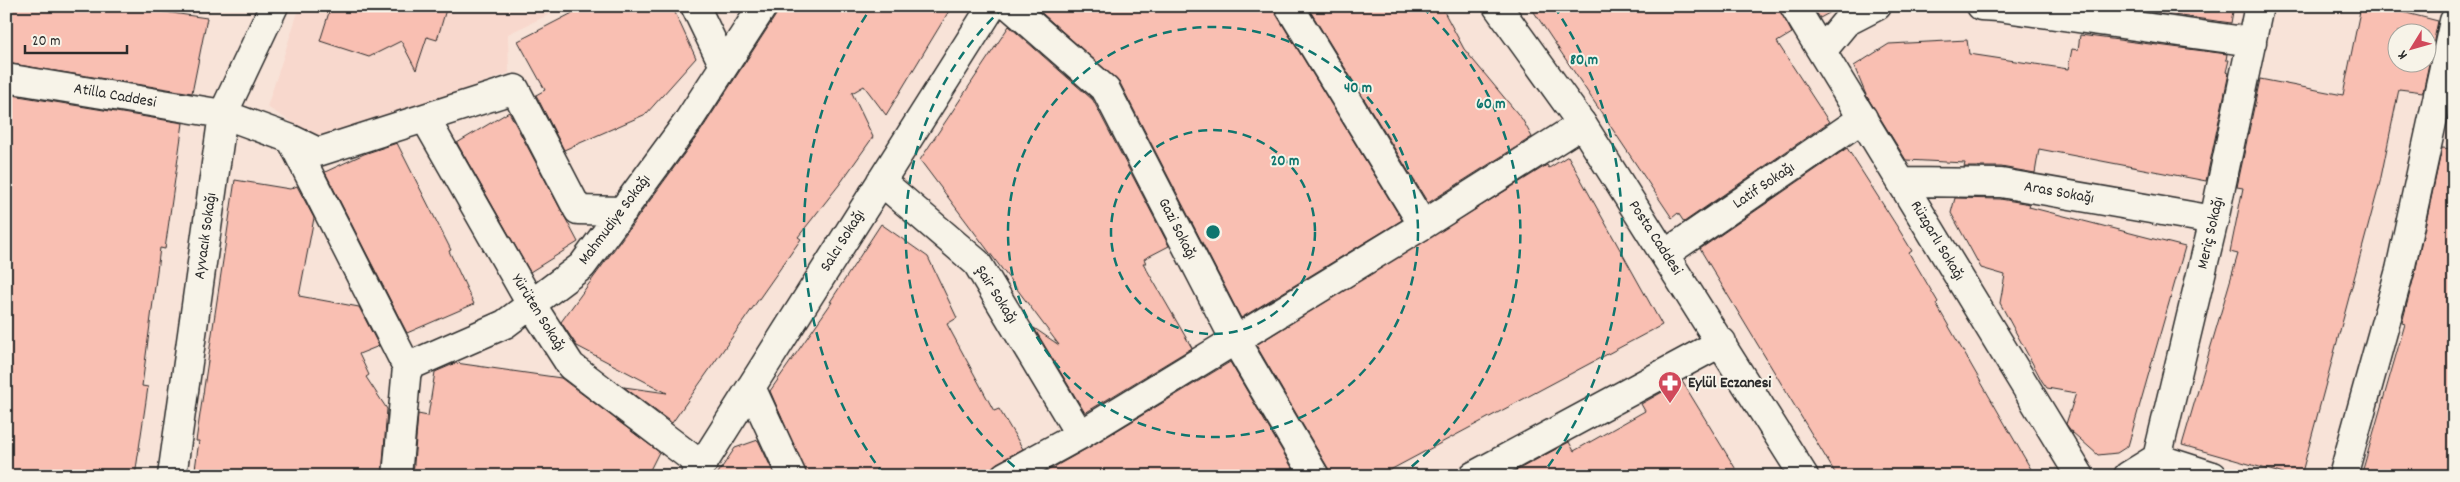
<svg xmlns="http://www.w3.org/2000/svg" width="2460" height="482" font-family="Dekko,sans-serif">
	<rect width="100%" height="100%" fill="#f8e3d8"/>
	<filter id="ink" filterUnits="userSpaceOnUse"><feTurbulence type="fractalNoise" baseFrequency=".02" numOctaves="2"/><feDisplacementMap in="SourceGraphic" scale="10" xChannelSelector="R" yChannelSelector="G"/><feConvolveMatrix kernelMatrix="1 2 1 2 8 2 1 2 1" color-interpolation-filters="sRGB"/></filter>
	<g filter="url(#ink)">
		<path fill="#f8d8cd" d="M300 6H567L508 34 509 73 324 142 267 107Z"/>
		<path fill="#f9bfb2" stroke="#2b2b2b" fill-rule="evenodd" d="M11 6H123L207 18 192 93 6 63V34Z
			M331 6H447L437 40 427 37 416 70 401 41 369 57 320 41Z
			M586 6H672L696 58 646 114 564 150 536 95 545 90 518 41Z
			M779 6H952L886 115 864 86 852 93 873 137 839 185 798 237 801 239 672 423 624 387 667 393 577 346 561 322 700 132 776 15Z
			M1034 6H1273L1276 14 1402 220 1241 318 1120 83Z
			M1307 6H1441L1464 49 1522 119 1532 137 1428 203Z
			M1530 6H1778L1792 33 1777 42 1829 122 1684 222 1678 213 1672 218Z
			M1812 6H1842L1820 18Z
			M2108 6H2234L2231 23Z
			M2361 6H2379L2438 21 2423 92 2399 89 2380 182 2301 476H2291L2182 445 2238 254 2230 252 2243 188 2237 187 2260 79 2343 95ZM2398 32H2428V62H2398Z
			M1009 26 1093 100 1169 246 1144 259 1146 263H1143L1192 348 1085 413 1034 328 1059 345 920 160Z
			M2080 35 2227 54 2226 60H2229L2226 72 2229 73 2206 181 2039 149 2035 173 2001 167H1964L1965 163 1906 160 1866 95 1854 66 1889 44 1967 40 1969 54 2068 69 2072 49 2078 50Z
			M6 94 183 123 165 249 160 248 142 386 148 387 135 476H6Z
			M509 112 578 242 530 272 457 143Z
			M397 143 451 250 449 251 474 304 407 333 325 172 364 154Z
			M1847 148 1898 228 1912 251 1909 253 1938 302 1936 304 2035 476H1837L1700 249Z
			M2442 148 2454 149V476H2361L2405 324 2402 323 2415 273Z
			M1568 156 1662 325 1379 476H1331L1328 468 1256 345 1547 165 1549 168Z
			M235 180 290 189 297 186 314 218 299 296 359 307 379 346 359 354 369 375 366 377 387 409 382 476H194L199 441H196Z
			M1955 198 2000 199 2030 204 2029 207 2185 247 2128 446 2117 453 2098 455 2072 432 2066 424 2076 393 2047 388 2042 381 2000 303 2005 275 1981 268 1951 213Z
			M881 224 928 257 957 318 947 324 994 411 999 409 1023 449 997 463 991 468 989 476H807L770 391 832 302H830Z
			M1230 362 1297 476H1038L1088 448Z
			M456 363 561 378 659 452 647 476H413L418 414 428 416 435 372Z
			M1682 381 1740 476H1506L1569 442 1574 451 1645 411 1641 404Z
			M758 440 775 476H716L735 448Z"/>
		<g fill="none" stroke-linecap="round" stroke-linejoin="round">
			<g stroke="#2b2b2b" stroke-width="31">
				<path id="street" d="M695 6 724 66
					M1010 6 1106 90 1235 340 1315 476
					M1289 6 1423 225
					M1794 6 2080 476
					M1981 6 1998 7 2252 42
					M1822 51 1846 22 1877 6
					M6 78 223 114 291 139 318 152 515 89 578 210 623 211
					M425 118 531 304 571 366 701 465
					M291 139 407 367 397 476
					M881 181 977 263 1080 435
					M1902 182 2001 183 2214 220
					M1665 254 1863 118
					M407 367 505 324 582 266 687 123 763 6
					M751 387 792 476
					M2157 458 2214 220 2259 6
					M172 476 223 114 274 6
					M695 476 992 6
					M1005 476 1080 435 1423 225 1582 124
					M1473 476 1722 342
					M2128 476 2157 458 2213 476
					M2343 476 2400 270 2454 21"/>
			</g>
			<g stroke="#2b2b2b" stroke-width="31">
				<path id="secondary" d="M1497 6 1582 124 1804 476"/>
			</g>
			<use href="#street" stroke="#f7f3e8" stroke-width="28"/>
			<use href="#secondary" stroke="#f7f3e8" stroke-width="28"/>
		</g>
	</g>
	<g fill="none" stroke="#0f766e" stroke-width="2.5" stroke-dasharray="9 6">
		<circle cx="1213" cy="232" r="102"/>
		<circle cx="1213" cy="232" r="205"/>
		<path d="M1026 476A307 307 0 0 1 1004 7M1422 7A307 307 0 0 1 1400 476"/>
		<path d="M884 475A409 409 0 0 1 872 6M1554 6A409 409 0 0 1 1542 475"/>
	</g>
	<defs>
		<g id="pharmacy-pin" transform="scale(1.25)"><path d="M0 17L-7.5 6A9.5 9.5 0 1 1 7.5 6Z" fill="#d1495b" stroke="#f7f3e8"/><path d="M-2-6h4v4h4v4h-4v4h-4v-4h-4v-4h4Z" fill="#fff"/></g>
	</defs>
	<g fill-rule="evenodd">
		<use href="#pharmacy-pin" x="1670" y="383"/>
	</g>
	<g text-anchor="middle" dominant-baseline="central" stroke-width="4" stroke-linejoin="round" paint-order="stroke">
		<g font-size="16" fill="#2b2b2b" stroke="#f7f3e8">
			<text transform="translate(115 96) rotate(10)">Atilla Caddesi</text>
			<text transform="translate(1764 186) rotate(-34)">Latif Sokağı</text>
			<text transform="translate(2059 193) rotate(10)">Aras Sokağı</text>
			<text transform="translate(615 220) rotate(-53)">Mahmudiye Sokağı</text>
			<text transform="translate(1177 229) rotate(63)">Gazi Sokağı</text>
			<text transform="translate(2211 233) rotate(-77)">Meriç Sokağı</text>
			<text transform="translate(206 236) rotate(-82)">Ayvacık Sokağı</text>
			<text transform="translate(1655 238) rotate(57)">Posta Caddesi</text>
			<text transform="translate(843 241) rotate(-58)">Salcı Sokağı</text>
			<text transform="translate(1937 241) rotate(59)">Rüzgarlı Sokağı</text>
			<text transform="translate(996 295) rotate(58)">Şair Sokağı</text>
			<text transform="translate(538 313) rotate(58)">Yürüten Sokağı</text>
		</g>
		<g font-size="16" font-weight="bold" fill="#2b2b2b" stroke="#f7f3e8" text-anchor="start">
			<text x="1688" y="383">Eylül Eczanesi</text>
		</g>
	</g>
	<circle cx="1213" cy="232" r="8" fill="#0f766e" stroke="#f7f3e8" stroke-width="2.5"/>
	<g font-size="15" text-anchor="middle" font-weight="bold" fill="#0f766e" stroke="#f7f3e8" stroke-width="4" stroke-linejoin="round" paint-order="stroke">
		<text x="1584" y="64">80 m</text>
		<text x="1358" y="92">40 m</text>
		<text x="1491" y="108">60 m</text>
		<text x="1285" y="165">20 m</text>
	</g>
	<rect width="2460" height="482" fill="none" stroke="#f7f3e8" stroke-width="25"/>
	<rect x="12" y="12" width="2435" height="457" fill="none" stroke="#2b2b2b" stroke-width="2" filter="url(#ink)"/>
	<g transform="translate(2412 48) rotate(233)"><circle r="24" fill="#f7f3e8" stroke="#a5a39c"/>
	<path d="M0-4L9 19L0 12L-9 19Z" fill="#d1495b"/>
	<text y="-8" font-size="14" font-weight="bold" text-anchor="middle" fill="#2b2b2b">K</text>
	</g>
	<path d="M25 45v8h102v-8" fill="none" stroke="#2b2b2b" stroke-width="2.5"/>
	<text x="32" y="45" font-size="15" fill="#2b2b2b" stroke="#f7f3e8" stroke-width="4" paint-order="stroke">20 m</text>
</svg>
